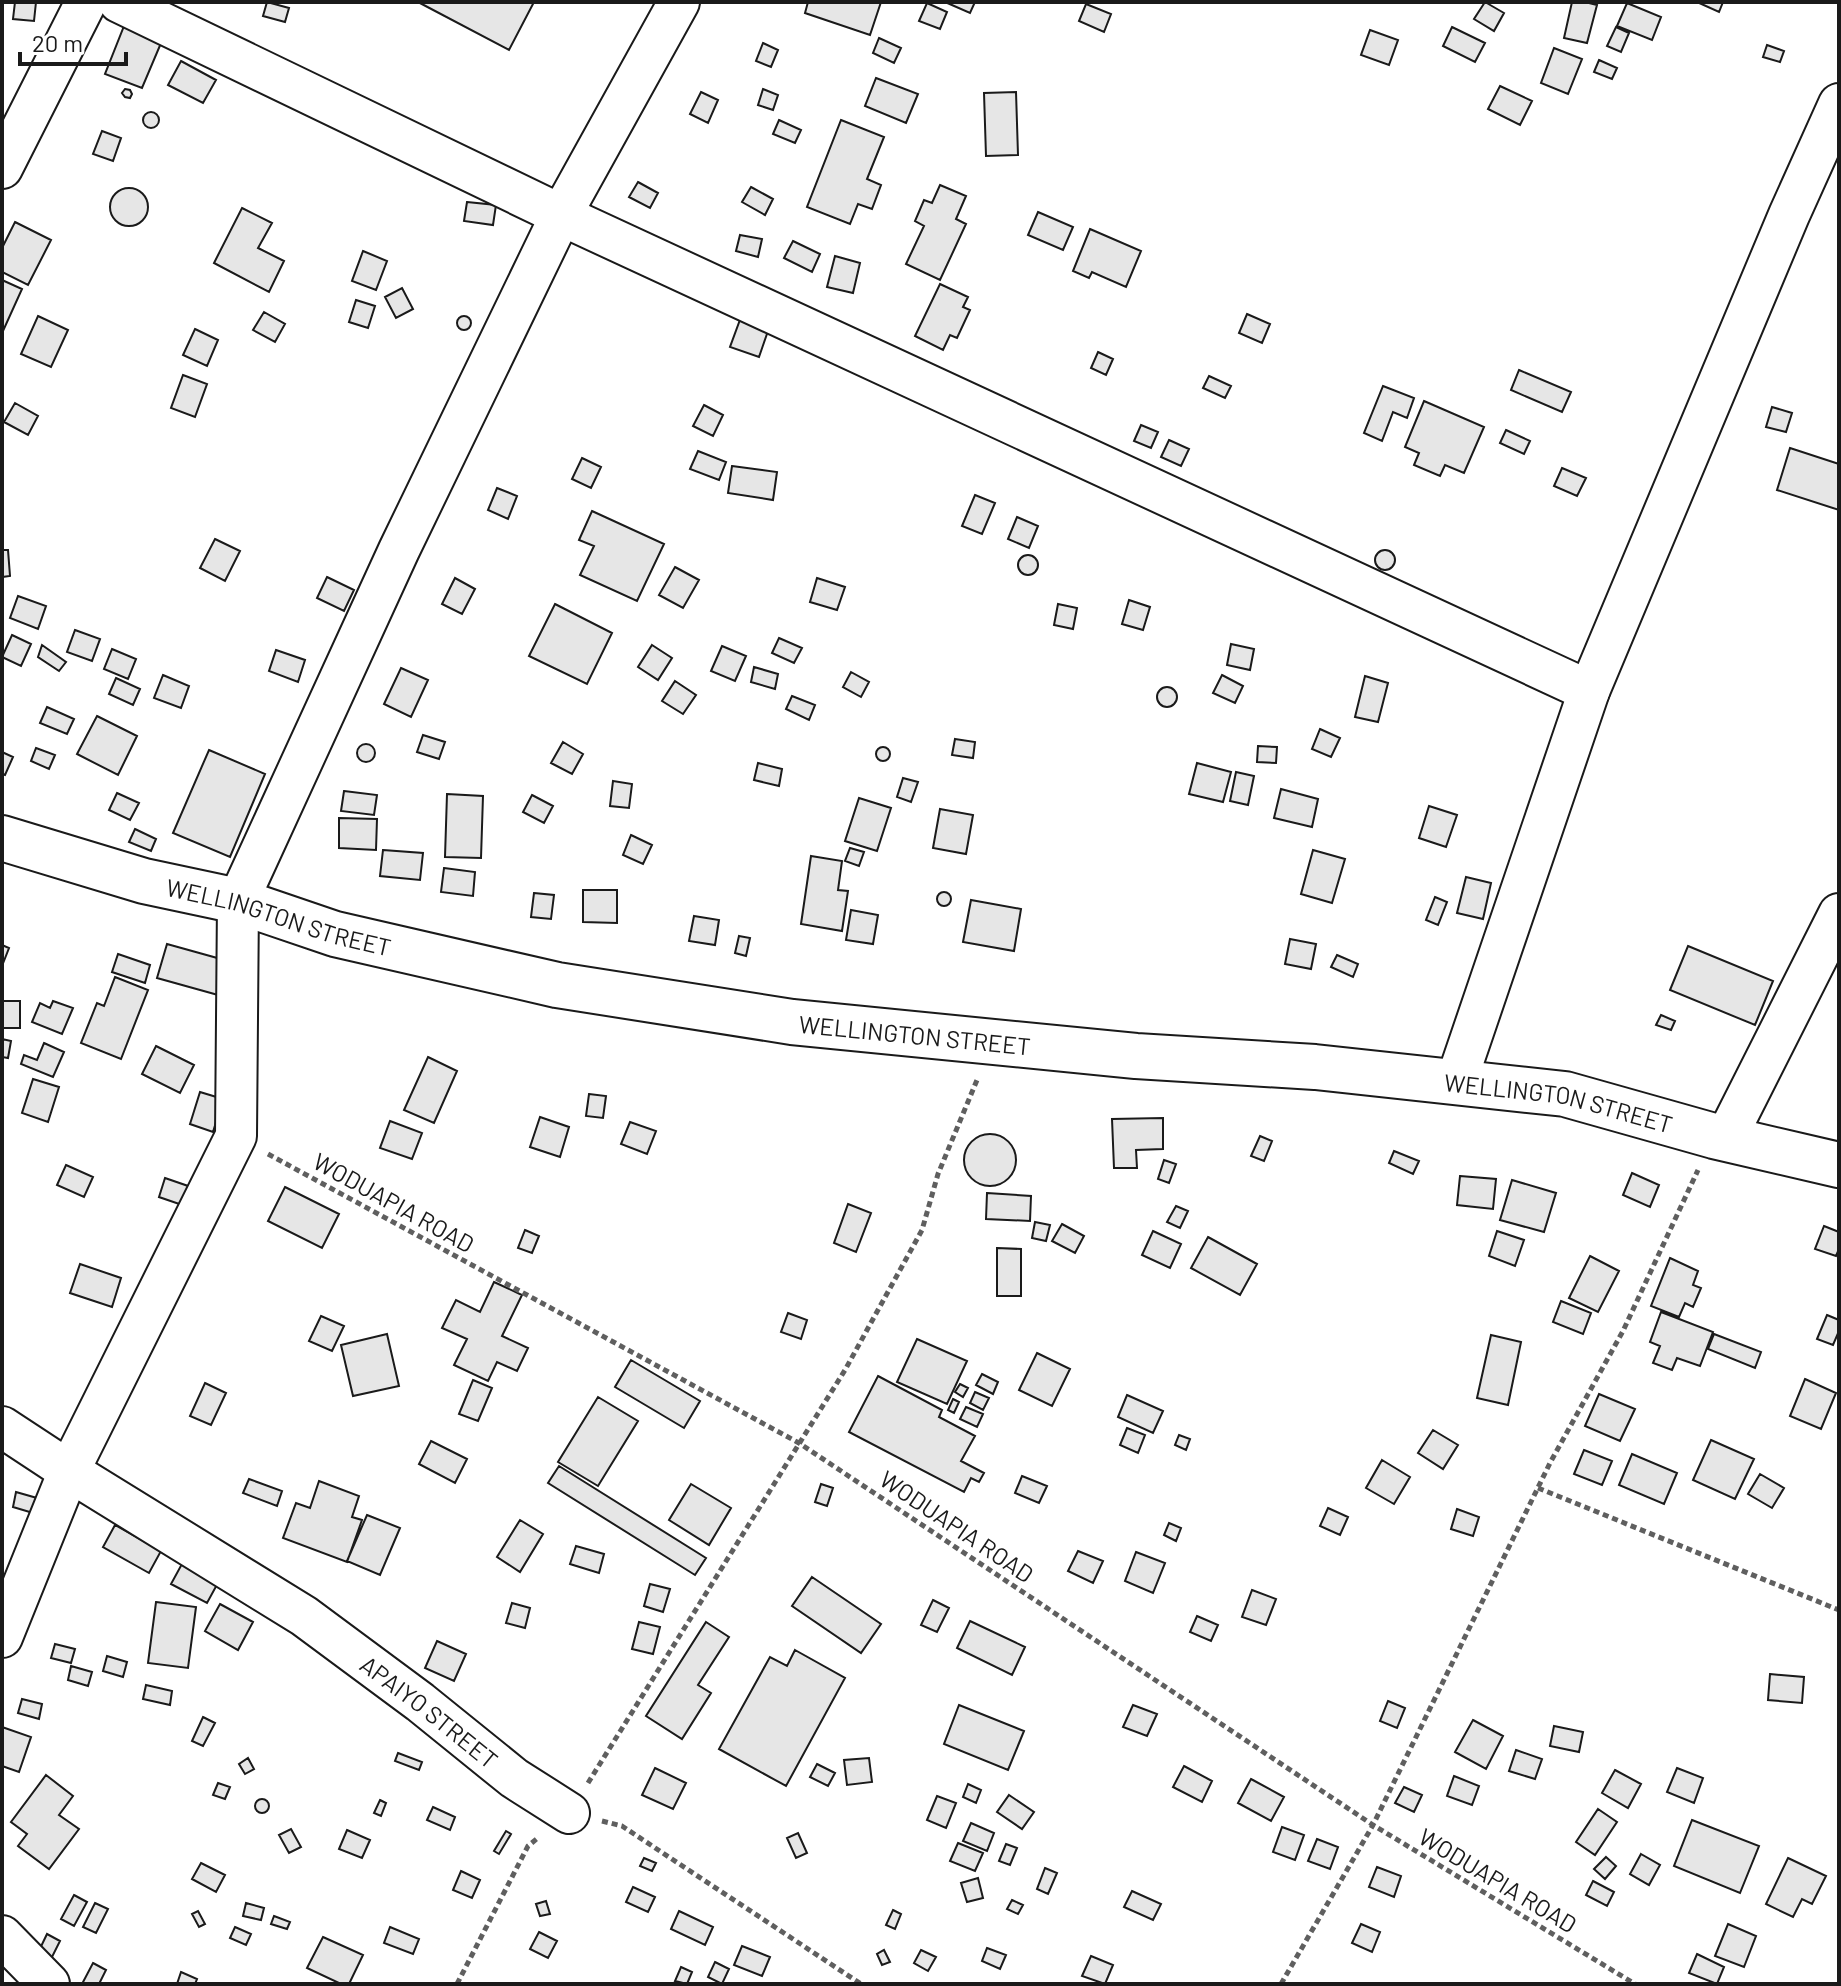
<svg xmlns="http://www.w3.org/2000/svg" width="1841" height="1986" font-family="Barlow,sans-serif">
	<rect width="100%" height="100%" fill="#fff"/>
	<path fill="#e6e6e6" stroke="#1a1a1a" stroke-width="2" d="M15 2H36L34 21 13 19Z
		M267 2 289 8 285 22 263 16Z
		M418 2H534L509 50Z
		M808 2H881L870 35 805 13Z
		M945 2H975L970 13Z
		M1485 2 1504 13 1494 31 1474 19Z
		M1572 2H1585L1597 5 1587 43 1564 38Z
		M1697 2H1723L1719 12Z
		M927 3 947 12 940 29 919 21Z
		M1627 3 1661 17 1652 40 1617 26Z
		M1086 4 1111 14 1104 32 1079 21Z
		M126 21 164 36 142 88 105 74Z
		M1452 27 1485 43 1475 62 1443 46Z
		M1616 27 1629 33 1621 52 1607 46Z
		M1370 30 1398 40 1389 65 1361 55Z
		M879 38 901 48 894 63 873 53Z
		M763 43 778 50 771 67 756 61Z
		M1767 45 1784 51 1780 62 1763 57Z
		M1554 48 1582 59 1568 94 1541 83Z
		M1599 60 1617 68 1612 79 1594 72Z
		M181 61 216 80 203 103 168 85Z
		M876 78 918 94 906 123 865 106Z
		M1500 86 1532 101 1520 125 1488 109Z
		M125 89 130 90 132 94 130 98 125 97 122 93Z
		M763 89 778 95 773 110 758 105Z
		M701 92 718 100 708 123 690 114Z
		M1016 92 1018 155 986 156 984 93Z
		M143 120a8 8 0 1 1 16 0a8 8 0 1 1-16 0Z
		M779 120 801 130 795 143 773 134Z
		M841 120 884 137 867 179 881 185 872 209 858 204 850 224 807 207Z
		M102 131 121 138 113 161 93 154Z
		M638 182 658 193 650 208 629 197Z
		M940 185 966 196 956 219 966 224 940 280 906 264 924 226 915 221 924 200 932 203Z
		M751 187 773 199 765 215 742 202Z
		M110 207a19 19 0 1 1 38 0a19 19 0 1 1-38 0Z
		M467 202 496 205 493 225 464 221Z
		M242 208 272 223 258 248 284 261 269 292 214 263Z
		M1038 212 1073 227 1063 250 1028 235Z
		M15 222 51 240 28 285 2 272V248Z
		M1090 229 1141 251 1126 287 1092 272 1089 278 1073 271Z
		M740 235 762 239 758 257 736 251Z
		M793 241 820 254 812 272 784 258Z
		M363 251 387 261 376 290 352 281Z
		M835 256 860 263 853 293 827 287Z
		M2 280 22 289 3 331H2Z
		M940 284 968 297 963 307 970 310 957 338 950 335 943 350 915 336Z
		M402 288 413 309 396 318 385 297Z
		M356 300 375 306 368 328 349 322Z
		M264 312 285 324 275 342 253 330Z
		M1247 314 1270 324 1262 343 1239 333Z
		M457 323a7 7 0 1 1 14 0a7 7 0 1 1-14 0Z
		M38 316 68 330 51 367 21 354Z
		M741 317 769 328 759 357 730 347Z
		M195 329 218 340 207 366 183 355Z
		M1098 352 1113 359 1106 375 1091 368Z
		M1519 370 1571 392 1562 412 1511 390Z
		M183 375 207 384 195 417 171 408Z
		M1209 376 1231 386 1225 398 1203 388Z
		M1383 386 1414 398 1407 418 1393 412 1382 441 1364 433Z
		M1424 401 1484 427 1464 473 1445 465 1440 476 1414 465 1419 453 1405 447Z
		M15 403 38 416 28 435 4 422Z
		M704 405 723 415 713 436 693 426Z
		M1772 407 1792 413 1786 432 1766 427Z
		M1141 425 1158 432 1151 448 1134 441Z
		M1506 430 1530 441 1524 454 1500 443Z
		M1169 440 1189 449 1181 466 1161 457Z
		M1790 448 1839 464V510L1777 490Z
		M698 451 726 462 719 480 690 469Z
		M582 458 601 467 591 488 572 479Z
		M732 466 777 472 773 500 728 493Z
		M1562 468 1586 478 1577 496 1554 486Z
		M497 488 517 496 508 519 488 510Z
		M975 495 995 503 982 534 962 526Z
		M592 511 664 544 637 601 580 575 594 546 579 540Z
		M1017 517 1038 526 1029 548 1008 539Z
		M215 539 240 551 225 581 200 568Z
		M2 550H8L10 576 2 577Z
		M1375 560a10 10 0 1 1 20 0a10 10 0 1 1-20 0Z
		M1018 565a10 10 0 1 1 20 0a10 10 0 1 1-20 0Z
		M675 567 699 580 683 608 659 595Z
		M327 577 354 590 344 611 317 598Z
		M455 578 475 589 462 614 442 604Z
		M817 578 845 587 837 610 810 602Z
		M18 596 46 606 38 629 10 618Z
		M1129 600 1150 607 1143 630 1122 624Z
		M555 604 612 633 587 684 529 656Z
		M1058 604 1077 608 1073 629 1054 625Z
		M75 630 100 639 92 661 67 652Z
		M12 635 31 644 21 666 2 657Z
		M779 638 802 648 794 663 772 653Z
		M1231 644 1254 649 1250 670 1227 665Z
		M42 645 66 662 59 671 38 657Z
		M652 645 672 658 658 680 638 667Z
		M722 646 746 656 735 681 711 671Z
		M112 649 136 659 128 679 104 669Z
		M276 650 305 660 298 682 269 671Z
		M754 667 778 674 775 689 751 682Z
		M401 668 428 680 411 717 384 704Z
		M851 672 869 682 861 697 843 687Z
		M163 675 189 686 181 708 154 698Z
		M1222 675 1243 686 1235 703 1213 693Z
		M1365 676 1388 683 1378 722 1355 717Z
		M116 678 140 689 133 705 109 694Z
		M675 681 696 695 683 714 662 701Z
		M1157 697a10 10 0 1 1 20 0a10 10 0 1 1-20 0Z
		M792 696 815 705 809 720 786 709Z
		M47 707 74 719 67 734 40 723Z
		M97 716 137 736 118 775 77 754Z
		M1320 729 1340 738 1331 757 1312 749Z
		M423 735 445 742 439 759 417 752Z
		M955 739 975 742 973 758 952 755Z
		M563 742 583 754 572 774 551 763Z
		M357 753a9 9 0 1 1 18 0a9 9 0 1 1-18 0Z
		M1258 746 1277 747 1276 763 1257 762Z
		M876 754a7 7 0 1 1 14 0a7 7 0 1 1-14 0Z
		M36 748 55 755 49 769 31 761Z
		M209 750 265 774 230 857 173 833Z
		M2 752 13 757 5 775 2 774Z
		M758 763 782 769 779 786 754 780Z
		M1197 763 1231 772 1223 802 1189 794Z
		M1236 772 1254 776 1248 805 1230 801Z
		M903 778 918 782 911 802 897 797Z
		M613 781 632 784 629 808 610 806Z
		M1281 789 1318 799 1312 827 1274 818Z
		M344 791 377 795 374 815 341 811Z
		M117 793 139 803 130 820 109 810Z
		M447 794 483 796 481 858 445 857Z
		M532 795 553 806 544 823 523 812Z
		M859 798 891 808 877 851 845 841Z
		M1429 806 1457 815 1446 847 1419 838Z
		M940 809 973 815 966 854 933 848Z
		M339 818 377 819 376 850 339 848Z
		M135 829 156 839 151 851 129 842Z
		M631 835 652 845 643 864 623 855Z
		M850 848 864 852 859 866 845 861Z
		M383 850 423 853 420 880 380 876Z
		M1313 850 1345 859 1332 903 1301 894Z
		M811 856 842 861 838 890 848 891 842 931 801 924Z
		M444 868 475 872 473 896 441 892Z
		M1466 877 1491 883 1483 919 1457 913Z
		M583 890H617V923L583 922Z
		M937 899a7 7 0 1 1 14 0a7 7 0 1 1-14 0Z
		M534 893 554 895 551 919 531 917Z
		M1435 897 1447 902 1438 925 1426 920Z
		M971 900 1021 909 1014 951 963 942Z
		M851 910 878 915 873 944 846 940Z
		M694 916 719 920 715 945 689 941Z
		M739 936 750 938 746 956 735 953Z
		M1290 939 1316 944 1311 969 1285 964Z
		M167 944 228 961 218 995 157 978Z
		M2 945 9 948 2 966Z
		M1688 946 1773 981 1755 1025 1670 990Z
		M118 954 150 965 145 983 112 972Z
		M1337 955 1358 964 1353 977 1331 967Z
		M115 977 148 990 121 1059 81 1043 97 1003 104 1006Z
		M2 1001H20V1028H2Z
		M53 1001 73 1008 62 1034 32 1022 40 1003 50 1008Z
		M1661 1015 1675 1021 1671 1030 1656 1025Z
		M2 1039 11 1041 8 1058 2 1057Z
		M44 1043 64 1052 53 1077 21 1064 24 1055 37 1060Z
		M156 1046 194 1065 180 1093 142 1074Z
		M428 1057 457 1071 434 1123 404 1110Z
		M33 1079 59 1087 48 1122 22 1113Z
		M200 1092 223 1099 213 1132 190 1124Z
		M589 1094 606 1096 603 1118 586 1116Z
		M540 1117 569 1127 560 1157 530 1147Z
		M1163 1118V1149L1136 1150 1137 1168H1114L1112 1119Z
		M390 1121 422 1133 412 1159 380 1148Z
		M630 1122 656 1131 647 1154 621 1144Z
		M964 1160a26 26 0 1 1 52 0a26 26 0 1 1-52 0Z
		M1260 1136 1272 1141 1264 1161 1251 1156Z
		M1394 1151 1419 1161 1413 1174 1389 1163Z
		M1164 1160 1176 1164 1169 1183 1158 1179Z
		M66 1165 93 1177 84 1197 57 1185Z
		M1632 1173 1659 1185 1650 1207 1623 1195Z
		M1460 1176 1496 1179 1493 1209 1457 1205Z
		M165 1178 191 1187 185 1206 159 1197Z
		M1512 1180 1556 1193 1544 1232 1500 1220Z
		M285 1187 339 1214 322 1248 268 1221Z
		M987 1193 1031 1196 1030 1221 986 1219Z
		M848 1204 871 1213 856 1252 834 1243Z
		M1176 1206 1188 1211 1180 1228 1167 1222Z
		M1035 1222 1050 1225 1046 1241 1032 1238Z
		M1062 1224 1084 1236 1075 1253 1052 1241Z
		M1824 1226 1839 1232V1249L1836 1256 1815 1249Z
		M525 1230 539 1236 532 1253 518 1248Z
		M1153 1231 1181 1244 1170 1268 1142 1255Z
		M1497 1231 1524 1240 1515 1266 1489 1256Z
		M1208 1237 1257 1264 1240 1295 1191 1268Z
		M997 1248 1021 1249V1296H997Z
		M1590 1256 1619 1271 1598 1312 1569 1298Z
		M1670 1258 1698 1271 1693 1285 1701 1288 1693 1307 1685 1303 1679 1317 1651 1306Z
		M80 1264 121 1278 112 1307 70 1293Z
		M494 1282 522 1295 502 1336 528 1348 517 1371 497 1362 488 1381 454 1365 467 1339 442 1328 456 1300 480 1312Z
		M1561 1301 1591 1313 1583 1334 1553 1322Z
		M1661 1312 1713 1332 1700 1366 1677 1358 1672 1370 1653 1363 1660 1346 1650 1342Z
		M788 1313 807 1320 801 1339 781 1332Z
		M1827 1315 1839 1320V1331L1833 1345 1817 1339Z
		M321 1316 344 1326 332 1351 309 1341Z
		M387 1334 399 1386 353 1396 341 1345Z
		M1714 1334 1761 1352 1755 1368 1708 1349Z
		M1491 1335 1521 1342 1508 1405 1477 1398Z
		M917 1339 967 1361 947 1404 897 1382Z
		M1037 1353 1070 1369 1052 1406 1019 1390Z
		M631 1360 700 1401 684 1428 615 1387Z
		M982 1374 998 1382 993 1394 976 1385Z
		M878 1376 942 1410 939 1417 975 1436 961 1461 984 1473 979 1482 971 1478 964 1492 849 1432Z
		M1805 1379 1836 1393 1821 1429 1790 1416Z
		M473 1380 492 1388 478 1421 459 1414Z
		M205 1383 226 1393 211 1425 190 1416Z
		M960 1384 968 1388 963 1397 955 1392Z
		M975 1392 989 1398 983 1410 970 1403Z
		M1599 1394 1635 1409 1620 1441 1585 1426Z
		M1127 1395 1163 1411 1153 1433 1118 1417Z
		M598 1397 638 1421 598 1486 558 1462Z
		M953 1399 959 1402 954 1413 948 1410Z
		M966 1407 983 1414 977 1427 960 1419Z
		M1127 1428 1145 1435 1138 1453 1120 1445Z
		M1433 1430 1458 1445 1443 1469 1418 1453Z
		M1179 1435 1190 1439 1186 1450 1175 1445Z
		M1711 1440 1754 1459 1735 1499 1693 1480Z
		M431 1441 467 1459 455 1483 419 1464Z
		M1584 1450 1612 1461 1602 1485 1574 1474Z
		M1632 1454 1677 1473 1664 1504 1619 1485Z
		M1382 1460 1410 1477 1394 1504 1366 1488Z
		M559 1466 706 1558 695 1575 548 1483Z
		M1760 1474 1784 1488 1772 1508 1748 1494Z
		M1022 1476 1047 1486 1039 1503 1015 1493Z
		M249 1479 282 1491 277 1506 243 1493Z
		M319 1481 359 1496 352 1517 362 1520 347 1562 283 1538 296 1503 310 1508Z
		M691 1484 731 1508 709 1545 669 1520Z
		M821 1484 833 1488 827 1506 815 1502Z
		M16 1492 37 1498 33 1513 13 1507Z
		M1328 1508 1348 1517 1340 1535 1320 1526Z
		M1457 1509 1479 1517 1473 1536 1451 1529Z
		M367 1515 400 1528 380 1575 347 1561Z
		M520 1520 543 1534 520 1572 497 1557Z
		M1169 1523 1181 1528 1176 1541 1164 1535Z
		M115 1525 161 1551 149 1573 103 1547Z
		M576 1546 604 1554 599 1573 570 1564Z
		M1078 1551 1103 1561 1093 1583 1068 1571Z
		M1136 1552 1165 1563 1153 1593 1125 1581Z
		M183 1562 219 1581 207 1603 171 1584Z
		M812 1577 881 1624 861 1653 792 1606Z
		M650 1584 670 1589 663 1612 644 1606Z
		M1252 1590 1276 1599 1266 1625 1242 1617Z
		M933 1600 949 1608 937 1632 921 1625Z
		M156 1602 196 1607 188 1668 148 1663Z
		M512 1603 530 1608 525 1628 506 1623Z
		M220 1604 253 1622 238 1650 205 1631Z
		M1197 1616 1218 1625 1211 1641 1190 1632Z
		M970 1621 1025 1647 1012 1675 957 1648Z
		M639 1622 660 1627 653 1654 632 1649Z
		M706 1622 729 1637 698 1685 711 1693 682 1739 646 1716Z
		M437 1641 466 1654 454 1681 425 1668Z
		M55 1644 75 1649 71 1663 51 1658Z
		M795 1650 845 1678 786 1786 719 1749 770 1657 787 1666Z
		M107 1656 127 1662 123 1677 103 1671Z
		M71 1666 92 1672 88 1686 68 1680Z
		M1770 1674 1804 1677 1802 1703 1768 1700Z
		M146 1685 172 1691 170 1705 143 1699Z
		M22 1699 42 1704 39 1719 18 1713Z
		M1388 1701 1405 1708 1397 1728 1380 1721Z
		M959 1705 1024 1731 1008 1770 944 1744Z
		M1133 1705 1157 1714 1147 1736 1123 1727Z
		M203 1717 215 1723 203 1746 192 1741Z
		M1473 1720 1503 1736 1486 1769 1455 1752Z
		M1554 1726 1583 1732 1579 1752 1550 1746Z
		M2 1727 31 1737 19 1772 2 1766Z
		M1516 1750 1542 1759 1535 1779 1509 1771Z
		M398 1753 422 1762 419 1770 395 1761Z
		M248 1758 254 1769 245 1774 239 1764Z
		M869 1758 872 1782 847 1785 844 1760Z
		M817 1764 835 1773 828 1786 810 1777Z
		M1184 1766 1212 1781 1202 1802 1173 1787Z
		M655 1768 686 1783 673 1809 642 1795Z
		M1677 1768 1703 1778 1694 1803 1667 1792Z
		M1615 1770 1641 1784 1628 1808 1602 1793Z
		M46 1775 73 1796 59 1815 79 1829 49 1869 18 1846 27 1834 11 1822Z
		M1454 1776 1479 1786 1472 1805 1447 1796Z
		M1251 1779 1284 1797 1271 1821 1238 1803Z
		M218 1783 230 1787 225 1799 213 1795Z
		M968 1784 981 1790 976 1803 963 1797Z
		M1404 1787 1422 1795 1414 1812 1395 1803Z
		M1009 1795 1034 1812 1022 1829 997 1812Z
		M937 1796 956 1803 946 1828 927 1820Z
		M255 1806a7 7 0 1 1 14 0a7 7 0 1 1-14 0Z
		M380 1800 386 1803 381 1816 374 1813Z
		M433 1807 455 1817 450 1830 427 1820Z
		M1598 1809 1617 1822 1595 1855 1576 1842Z
		M1692 1820 1759 1846 1740 1893 1674 1866Z
		M971 1823 994 1833 987 1851 963 1841Z
		M1282 1827 1304 1835 1295 1860 1273 1852Z
		M291 1829 301 1847 289 1853 279 1835Z
		M347 1830 370 1840 362 1858 339 1849Z
		M506 1831 511 1834 499 1854 494 1851Z
		M798 1833 807 1853 796 1858 787 1838Z
		M1317 1839 1338 1847 1330 1869 1308 1861Z
		M958 1843 983 1853 975 1871 950 1861Z
		M1006 1844 1017 1848 1010 1865 999 1861Z
		M1641 1854 1660 1865 1649 1885 1630 1874Z
		M1606 1857 1616 1866 1605 1879 1594 1869Z
		M644 1858 656 1863 652 1871 640 1866Z
		M1788 1858 1826 1876 1812 1904 1802 1899 1793 1917 1766 1904Z
		M201 1863 225 1875 216 1892 192 1879Z
		M1377 1867 1401 1876 1394 1897 1369 1887Z
		M1045 1868 1057 1873 1048 1894 1037 1889Z
		M461 1871 480 1880 472 1898 453 1890Z
		M978 1878 983 1898 967 1902 961 1883Z
		M1593 1881 1614 1892 1607 1906 1586 1895Z
		M633 1887 655 1897 648 1912 626 1902Z
		M1132 1891 1161 1904 1153 1920 1124 1907Z
		M74 1895 87 1902 74 1926 61 1919Z
		M1012 1900 1023 1905 1018 1914 1007 1909Z
		M546 1901 550 1914 540 1916 536 1904Z
		M95 1903 108 1909 96 1933 83 1927Z
		M246 1903 264 1908 261 1920 243 1916Z
		M893 1910 901 1914 895 1929 886 1925Z
		M198 1911 205 1924 199 1927 192 1914Z
		M679 1911 713 1927 705 1945 671 1929Z
		M274 1916 290 1922 287 1929 271 1924Z
		M1361 1924 1380 1932 1372 1952 1352 1943Z
		M1728 1924 1756 1936 1744 1967 1715 1956Z
		M235 1927 251 1934 246 1945 230 1938Z
		M390 1927 419 1939 413 1954 384 1943Z
		M539 1932 557 1941 548 1958 530 1949Z
		M47 1934 60 1941 48 1965 35 1959Z
		M323 1937 363 1955 349 1984H341L307 1968Z
		M742 1946 770 1957 762 1976 734 1965Z
		M987 1948 1006 1955 1000 1969 982 1961Z
		M884 1950 890 1962 882 1965 877 1954Z
		M921 1950 936 1957 928 1971 914 1963Z
		M1697 1954 1724 1967 1717 1984 1689 1973Z
		M1091 1956 1113 1965 1105 1984 1082 1976Z
		M715 1962 729 1969 722 1984 708 1977Z
		M93 1963 106 1970 99 1984H82Z
		M681 1967 692 1972 687 1984 675 1981Z
		M181 1972 197 1979 195 1984H177Z"/>
	<g fill="none" stroke-linecap="round" stroke-linejoin="round">
		<g stroke="#1a1a1a" stroke-width="44">
			<g id="minor">
				<path d="M119 2 561 215 1589 691"/>
				<path d="M2 168 86 2"/>
				<path d="M1456 1082 1589 691 1789 215 1839 104"/>
				<path d="M1726 1138 1839 914"/>
				<path id="s1" d="M2 1427 69 1471 304 1616 420 1702 514 1778 569 1813"/>
				<path d="M2 1637 69 1471 236 1136 238 901 399 550 561 215 679 2"/>
				<path d="M2 1936 49 1984"/>
			</g>
		</g>
		<g stroke="#1a1a1a" stroke-width="48">
			<g id="major">
				<path id="s2" d="M2 838 144 881 238 901 335 934 557 985 792 1022 1136 1056 1315 1067 1565 1094 1714 1136 1839 1165"/>
			</g>
		</g>
		<path stroke="#5f5f5f" stroke-width="5" stroke-dasharray="6 4" stroke-linecap="butt" d="M268 1154 799 1443 1373 1825 1635 1984
			M1538 1488 1839 1610
			M588 1783 845 1370 922 1230 938 1174 977 1080
			M602 1821 622 1826 861 1984
			M457 1984 528 1846 539 1837
			M1281 1984 1373 1825 1550 1463 1623 1331 1698 1170"/>
		<use href="#minor" stroke="#fff" stroke-width="40"/>
		<use href="#major" stroke="#fff" stroke-width="44"/>
	</g>
	<g text-anchor="middle" dominant-baseline="central" stroke-width="6" stroke-linejoin="round" paint-order="stroke">
		<g font-size="24" fill="#1a1a1a" stroke="#fff">
			<text stroke="none"><textPath href="#s2" startOffset="288">WELLINGTON STREET</textPath></text>
			<text stroke="none"><textPath href="#s2" startOffset="936">WELLINGTON STREET</textPath></text>
			<text stroke="none"><textPath href="#s2" startOffset="1584">WELLINGTON STREET</textPath></text>
			<text transform="translate(394 1202) rotate(29)">WODUAPIA ROAD</text>
			<text transform="translate(957 1526) rotate(34)">WODUAPIA ROAD</text>
			<text stroke="none"><textPath href="#s1" startOffset="514">APAIYO STREET</textPath></text>
			<text transform="translate(1498 1880) rotate(31)">WODUAPIA ROAD</text>
		</g>
	</g>
	<rect width="1841" height="1986" fill="none" stroke="#1a1a1a" stroke-width="8"/>
	<path d="M20 52v12h106v-12" fill="none" stroke="#1a1a1a" stroke-width="4"/>
	<text x="32" y="52" font-size="24" fill="#1a1a1a" stroke="#ffffff" stroke-width="6" paint-order="stroke">20 m</text>
</svg>
